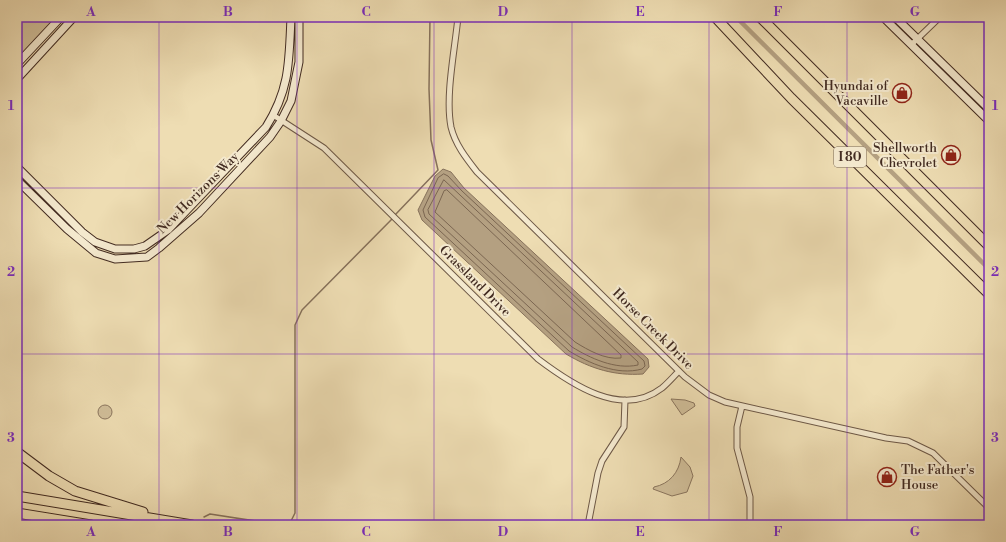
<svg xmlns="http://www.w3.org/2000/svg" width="1006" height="542" font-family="'Libre Bodoni',serif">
	<rect width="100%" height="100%" fill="#eeddb3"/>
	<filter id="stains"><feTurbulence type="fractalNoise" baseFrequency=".005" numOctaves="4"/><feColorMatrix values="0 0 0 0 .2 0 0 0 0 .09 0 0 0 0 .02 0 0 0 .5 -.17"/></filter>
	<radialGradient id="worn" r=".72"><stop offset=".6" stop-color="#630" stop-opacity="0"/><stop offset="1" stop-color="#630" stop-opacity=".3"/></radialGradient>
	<path fill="#d1bf9a" stroke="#8a755e" d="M17 17H60L17 64Z
		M671 399 685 400 694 403 695 406 682 415Z
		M98 412a7 7 0 1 1 14 0a7 7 0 1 1-14 0Z
		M681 457 690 467 693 476 687 492 672 496 653 489 654 487C669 484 679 473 681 457Z"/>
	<path fill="#b4a081" stroke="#86715b" d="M443 169 451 172 464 188 648 359 649 367 643 374C615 376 591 369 566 354L422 220 418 210 435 176Z"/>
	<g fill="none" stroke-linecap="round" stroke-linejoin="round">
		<path stroke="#7b6651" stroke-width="1" d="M444 174 448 176 462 191 644 361 645 366 642 369C617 376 589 363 569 351L425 217 423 210 438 178Z
			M444 180 638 362V365C615 370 590 358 572 347L429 214 428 210Z
			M447 190 621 355V358C605 360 588 350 575 342L435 212 444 191Z"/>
		<path stroke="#86715b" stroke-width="1.5" d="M395 215 438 170 431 140 429 89 430 17
			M204 517 210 514 281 525
			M283 525 291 521 295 513V325L302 310 393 218"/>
		<path stroke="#b4a081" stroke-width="4.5" d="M736 17 989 269"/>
		<g stroke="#6d5846" stroke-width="7">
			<path id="street" d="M458 17C455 49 445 96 451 127 455 144 466 158 477 172L685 377 709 395 725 402 886 438 908 441 933 453 989 508
				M911 45 940 17
				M273 115 324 148 538 359C571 384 622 419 662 388 668 383 674 376 679 371
				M742 406 737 427V448L750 497V525
				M588 525 598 473 602 461 624 427 625 400"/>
		</g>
		<g stroke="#422b21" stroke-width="9">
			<path id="secondary" d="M883 17 989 121
				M895 17 989 109
				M17 64 61 17
				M17 79 74 17
				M17 167 82 232 95 242 115 249H134L145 246 168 230 266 127C290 89 289 61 291 17
				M17 180 67 229 96 253 115 259 147 257 159 248 199 213 270 137 281 121 291 101 299 62V17"/>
		</g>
		<g stroke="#422b21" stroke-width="11">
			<path id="highway" d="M715 17 791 98 989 294
				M760 17 989 246
				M17 452 49 476 75 491 143 512
				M17 496 192 525
				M17 513 91 525"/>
		</g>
		<use href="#street" stroke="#f4e9ce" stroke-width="5"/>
		<use href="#secondary" stroke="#f4e9ce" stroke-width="7"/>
		<use href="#highway" stroke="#eeddb3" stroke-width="9"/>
	</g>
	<path fill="none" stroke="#7b2cbf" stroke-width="1" stroke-opacity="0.55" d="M159 17V525M297 17V525M434 17V525M572 17V525M709 17V525M847 17V525M17 188H989M17 354H989"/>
	<defs>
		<g id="shop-ring" transform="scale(1)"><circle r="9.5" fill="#f4e9ce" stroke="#8f2418" stroke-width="1.5"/><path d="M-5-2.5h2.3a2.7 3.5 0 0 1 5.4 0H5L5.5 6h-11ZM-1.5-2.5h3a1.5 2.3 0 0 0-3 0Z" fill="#8f2418"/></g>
	</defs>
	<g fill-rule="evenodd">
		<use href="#shop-ring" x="902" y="93"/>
		<use href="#shop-ring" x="951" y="155"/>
		<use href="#shop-ring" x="887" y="477"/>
	</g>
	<g text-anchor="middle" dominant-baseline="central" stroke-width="4" stroke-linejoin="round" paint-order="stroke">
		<rect fill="#f4e9ce" stroke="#776455" stroke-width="1" x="834" y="147" width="32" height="20" rx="3"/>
		<g font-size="12" font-weight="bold" fill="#422b21">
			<text x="850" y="157">I 80</text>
		</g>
		<g font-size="13" fill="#422b21" stroke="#f4e9ce" text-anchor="end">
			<text x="888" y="86">Hyundai of<tspan x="888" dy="15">Vacaville</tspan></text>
			<text x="937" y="148">Shellworth<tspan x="937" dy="15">Chevrolet</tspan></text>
			<text x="901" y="470" text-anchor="start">The Father's<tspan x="901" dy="15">House</tspan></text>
		</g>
		<g font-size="13" fill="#422b21" stroke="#f4e9ce">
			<text transform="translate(198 193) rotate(-45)">New Horizons Way</text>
			<text transform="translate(475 281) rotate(45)">Grassland Drive</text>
			<text transform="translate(653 329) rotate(45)">Horse Creek Drive</text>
		</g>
	</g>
	<rect width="1006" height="542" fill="none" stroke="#eeddb3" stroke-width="44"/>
	<rect x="22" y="22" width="962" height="498" fill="none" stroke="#7b2cbf" stroke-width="1.5"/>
	<g font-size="13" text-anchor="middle" font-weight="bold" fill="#7b2cbf">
		<text x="91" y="16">A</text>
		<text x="228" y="16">B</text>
		<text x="366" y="16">C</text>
		<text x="503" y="16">D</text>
		<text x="640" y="16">E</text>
		<text x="778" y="16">F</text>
		<text x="915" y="16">G</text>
		<text x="11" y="110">1</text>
		<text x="995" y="110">1</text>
		<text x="11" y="276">2</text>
		<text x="995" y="276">2</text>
		<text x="11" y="442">3</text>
		<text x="995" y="442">3</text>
		<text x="91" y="536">A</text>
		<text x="228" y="536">B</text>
		<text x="366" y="536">C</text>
		<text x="503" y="536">D</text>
		<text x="640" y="536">E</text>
		<text x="778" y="536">F</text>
		<text x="915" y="536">G</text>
	</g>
	<rect width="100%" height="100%" filter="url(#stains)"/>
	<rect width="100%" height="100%" fill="url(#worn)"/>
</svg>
